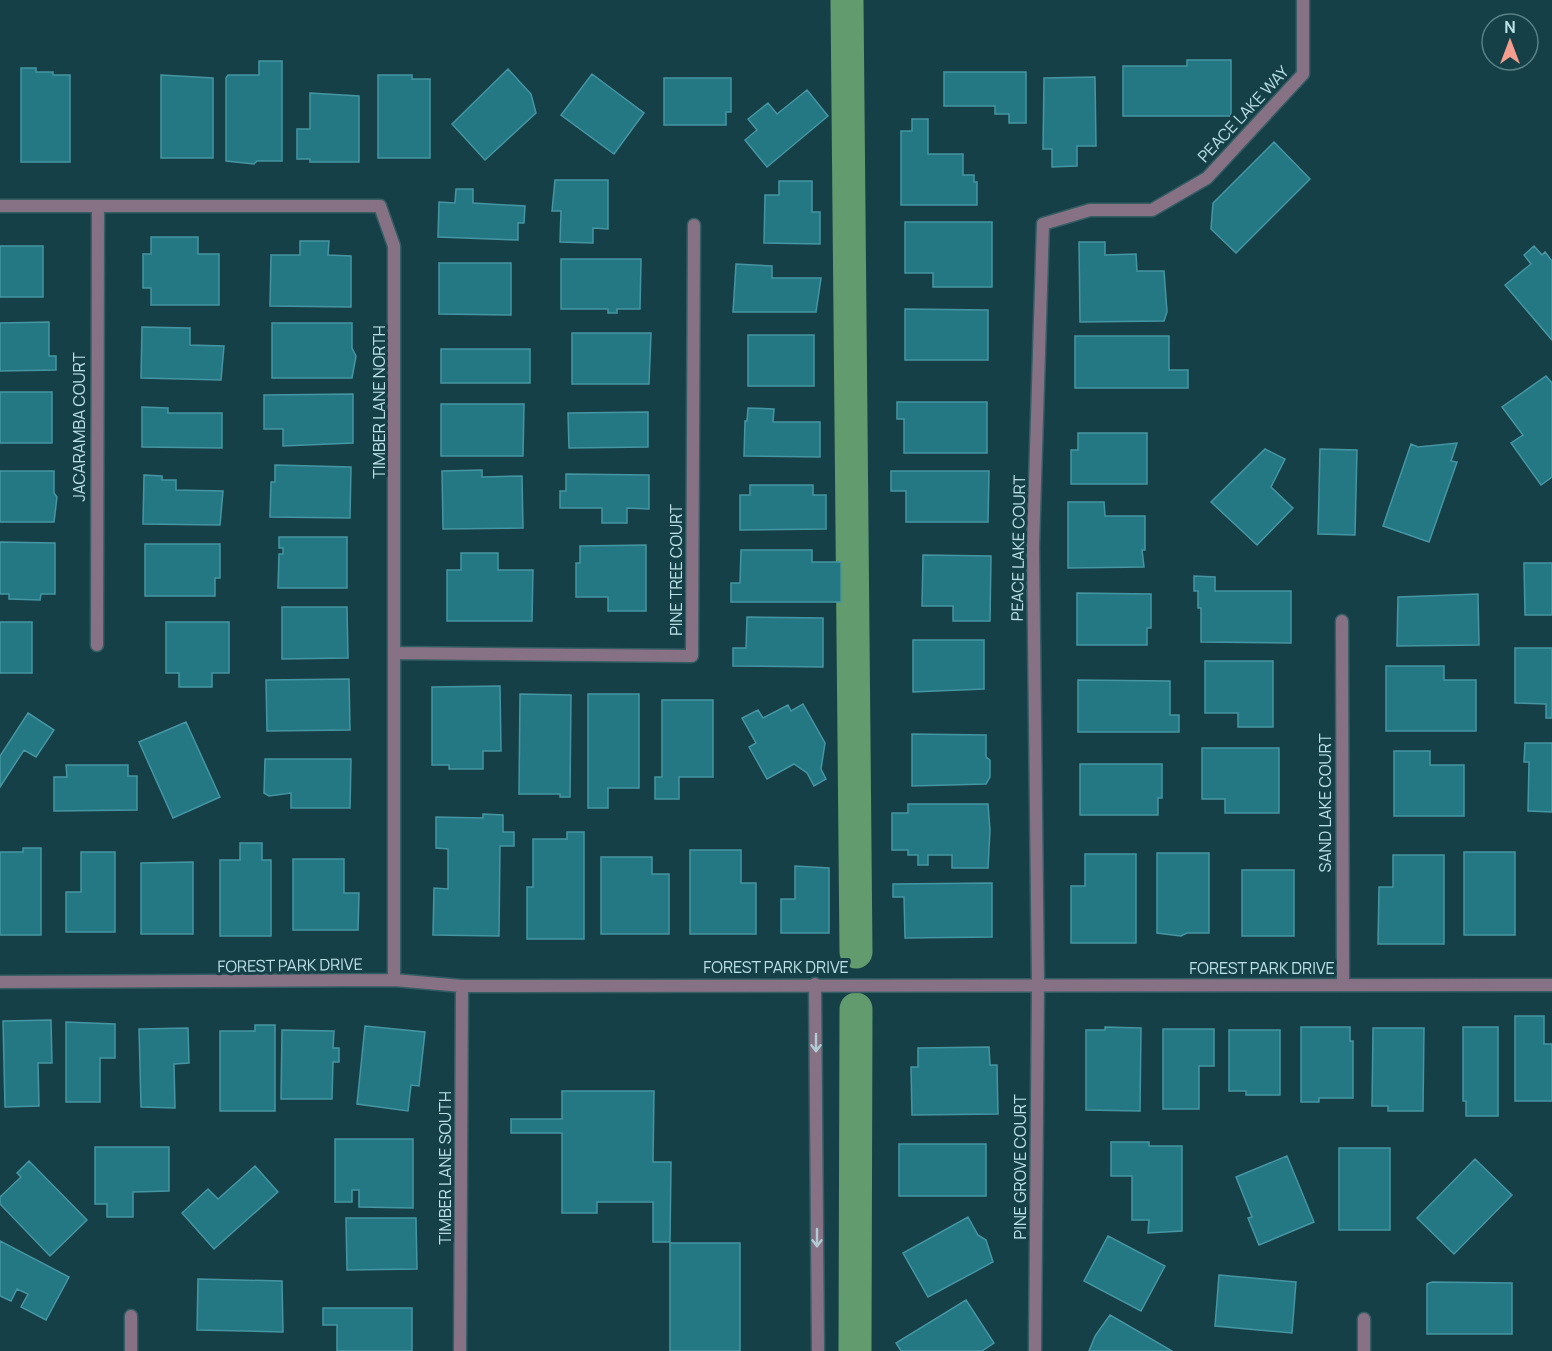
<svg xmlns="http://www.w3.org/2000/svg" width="1552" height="1351" font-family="Manrope,sans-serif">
	<rect width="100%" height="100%" fill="#164047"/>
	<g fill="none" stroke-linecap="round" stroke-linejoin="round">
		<path stroke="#629b6e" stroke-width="33" d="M847 0 856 952
			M855 1351 856 1009"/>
	</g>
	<path fill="#247884" stroke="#4695a2" stroke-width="1.5" d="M1187 60H1231V116H1123V66H1187Z
		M259 61H282V161H257L254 164 226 161V78L228 75H259Z
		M21 68H36V72H53V75H70V162H21Z
		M508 69 531 94 536 113 485 160 452 124Z
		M944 72H1026V123H1009V114H995V106H944Z
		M592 74 644 113 614 154 561 115Z
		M161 75 213 78V158H161Z
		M378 75H412V79H430V158H378Z
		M1095 77 1096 146H1077V166L1052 167V149H1043L1044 78Z
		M664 78H731V112H726V125H664Z
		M807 90 828 116 767 167 745 140 757 130 748 119 768 103 777 114Z
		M310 93 359 96V162H310V159H297V129H310Z
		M912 119H928V154H963V175H974V182H977V205H901V131H912Z
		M1274 142 1310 179 1236 253 1211 229 1213 203Z
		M555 180H608V229L593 228V243L560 242 561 211H552Z
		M779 181H812V212H820V244L764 243 765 195H779Z
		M456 189H473V203L525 206 524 223H518V240L438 237 439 202 455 203Z
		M905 222H992V287H933V273H905Z
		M151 237H198V254H219V305H151V288H143V254H151Z
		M300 241H329L328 255 351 256V307L270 306 271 255H300Z
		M1079 242H1105V255L1136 254 1137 271H1164L1167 312 1164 321 1080 322Z
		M0 246H43V297H0Z
		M1534 246 1542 255 1545 252 1552 261V340L1505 285 1531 264 1524 255Z
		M561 259H641L640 309H617V313H608V309H561Z
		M439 263H511V315L439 314Z
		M736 264 772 266V278H821L816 312H733Z
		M905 309 988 310V360H905Z
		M49 322V356H56V370L0 371V323Z
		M272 323H352V348L356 356 352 378H272Z
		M142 327 190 328V345L224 346 221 380 141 378Z
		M572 333H651L649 384H572Z
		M748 335H814V386H748Z
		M1075 336H1169V370H1188V388H1075Z
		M441 349H530V383H441Z
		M1546 376 1552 383V477L1541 485 1511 443 1523 435 1502 407Z
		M0 392H52V443H0Z
		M353 394V443L283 446V429H264V395Z
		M897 402H987V453H904V419H897Z
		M441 404H524L523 456H441Z
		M142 407 168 408V413H222V448L142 447Z
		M748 408 774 409 773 422H820V457L744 456 745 421H747Z
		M648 412V447L569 448 568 413Z
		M1078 433H1147V484H1071V450H1078Z
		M1457 443 1451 461 1457 462 1429 542 1383 526 1411 444 1418 447Z
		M1265 449 1285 459 1271 487 1293 508 1257 545 1211 502Z
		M1320 449 1357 450 1355 535 1318 534Z
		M275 465 351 467 350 518 270 517 271 482H275Z
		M482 470V477L522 476 523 528 443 529 442 471Z
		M0 471H54V493L57 497 54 522H0Z
		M891 471H989L988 522H906V491H891Z
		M566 474 649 475V509L627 508V523H602V508H560V491H566Z
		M144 475 162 476V480H176V490L223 491 220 525 143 524Z
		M750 485H813V495H826V529L740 530V495H750Z
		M1068 502H1104L1105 516H1145V550H1142L1144 567 1068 568Z
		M279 537H347V588H278L279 554H283V548H279Z
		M0 542 55 543V594H41L40 600 9 599V594H0Z
		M145 544H220V578H215V596H145Z
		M646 545V611H608V597H576V563H580V546Z
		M741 550H812V562H841V602H731V583H740Z
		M461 553H498V570H533L532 621H447V570H461Z
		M923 555 991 556 990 621H953V606H922Z
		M1524 563H1552V615H1525Z
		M1194 576 1215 577V591H1291V643L1201 642V608H1198V591H1194Z
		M1077 593 1151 594V628H1147V645H1077Z
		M1478 594 1479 645 1397 646 1398 597Z
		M282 607H347L348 658 282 659Z
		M747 617 823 618V667L733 666V648H746Z
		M0 622H32V673H0Z
		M166 622H229V673H212V687H179V673H166Z
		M913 640H984V689L913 692Z
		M1515 648H1552V718H1546V704L1515 703Z
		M1205 661H1273V727H1238V713H1205Z
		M1386 666H1444V680H1476V731H1386Z
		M349 679 350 730 267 731 266 680Z
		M1078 680 1170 681V715H1179V732H1078Z
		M500 686 501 751H483V769H449V765H432V687Z
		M520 694 571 695 570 797H560V794H519Z
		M588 694H639V788H608V808H588Z
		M662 700H713V777H679V799H655V777H662Z
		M803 704 825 743 821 769 826 779 814 786 807 773 794 764 767 779 749 747 756 743 742 718 758 710 763 718 788 705 791 711Z
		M28 713 54 730 36 757 24 750 0 787V756Z
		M186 722 220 797 173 818 139 742Z
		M912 734 986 735V757L990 760V777L986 784 912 786Z
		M1525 743H1552V812L1528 811 1529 762H1524Z
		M1202 748H1279V813H1225V799H1202Z
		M1394 751H1430V765H1464V816H1394Z
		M265 759H351L350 808H291V793L269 796 264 793Z
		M1080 764H1162V798H1158V815H1080Z
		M66 765H128V776H137V810L54 811V777H67Z
		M908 804H988L990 830 988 868H952V855H928V865H918V855H908V850H892V813H908Z
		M483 814 503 815V832H514V846H500L499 936 433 935 434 888 448 889V849L436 848V817L483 818Z
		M567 832H584V939H527V887H533V839H567Z
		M240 843H262V860H271V936H220V860H240Z
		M23 848H41V935H0V852H23Z
		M690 850H741V883H756V934H690Z
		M81 852H115V932H66V892H81Z
		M1464 852H1515V935H1464Z
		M1157 853H1209V933H1187L1181 936 1157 933Z
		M1085 854H1136V943H1071V886H1085Z
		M1393 855H1444V944H1378L1379 887H1393Z
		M601 857H652V874H669V934H601Z
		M293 859H344V893H359L358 930H293Z
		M193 862V934H141V863Z
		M795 866 829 868V933H781V899H795Z
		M1242 870H1294V936H1242Z
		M992 883V937L905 938 904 897H893V884Z
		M1515 1016H1544V1044H1552V1101H1515Z
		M51 1020 52 1063H38L39 1106 5 1107 3 1021Z
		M66 1022 115 1024V1058H100V1102H66Z
		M255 1025H275V1111H220V1031H255Z
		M365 1026 425 1032 419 1086 411 1085 408 1111 357 1104Z
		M1105 1027 1141 1028 1140 1111 1086 1110V1030H1105Z
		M1301 1027H1350V1041H1353V1098H1319V1102H1301Z
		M1463 1027H1498V1116H1466V1101H1463Z
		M188 1028 189 1063 174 1064 175 1108 141 1107 139 1029Z
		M1373 1028H1424L1423 1111H1388V1106H1372Z
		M1163 1029H1214V1066H1199V1109H1163Z
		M282 1030 334 1031 333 1048H339V1062H333L332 1099H281Z
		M1229 1030H1280V1095H1246V1091H1229Z
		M989 1047 990 1065H997L998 1114 912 1115 911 1067H918V1048Z
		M562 1091H654L653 1162H671L670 1242H653V1202H597V1213H562V1133H511V1119H562Z
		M335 1139H413V1208L359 1207V1190H352V1202H335Z
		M1111 1142H1149V1146H1182V1231L1148 1233 1149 1220H1132V1176H1111Z
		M899 1144H986V1196H899Z
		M95 1147H169V1191L133 1192V1217H107V1204H95Z
		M1339 1148H1390V1230H1339Z
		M1287 1156 1314 1222 1259 1245 1248 1218 1252 1217 1236 1177Z
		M1475 1159 1512 1195 1454 1254 1417 1218Z
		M29 1161 87 1220 50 1256 0 1204V1197L21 1177 17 1173Z
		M255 1166 278 1192 214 1249 182 1213 208 1189 218 1199Z
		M968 1217 978 1235 986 1240 993 1262 928 1297 903 1253Z
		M346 1218H416L417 1269 347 1270Z
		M1108 1236 1165 1266 1141 1311 1084 1281Z
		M0 1241 69 1277 46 1320 21 1307 28 1294 17 1289 11 1301 0 1296Z
		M670 1243H740V1351H670Z
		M1219 1275 1296 1282 1292 1333 1215 1326Z
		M198 1279 282 1281 283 1332 197 1330Z
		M1432 1282 1512 1283V1334H1427V1284Z
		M966 1300 994 1343 982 1351H901L896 1343Z
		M323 1308H412V1351H337V1325H323Z
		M1110 1315 1172 1351H1089L1095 1336Z"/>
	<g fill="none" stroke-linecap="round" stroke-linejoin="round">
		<g stroke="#345d64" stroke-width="15">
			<path id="service" d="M815 984 818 1351"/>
		</g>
		<g stroke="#345d64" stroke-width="15">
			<path id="minor" d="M0 206H380L394 246V980
				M1342 621 1343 984
				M97 645 98 208
				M396 653 692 656 694 225
				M0 982 394 980 462 986 1552 985
				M131 1351V1316
				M460 1351 462 986
				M1035 1351 1038 984 1033 547 1043 224 1090 210H1152L1207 178 1303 74V0
				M1364 1351V1319"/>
		</g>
		<use href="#service" stroke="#877184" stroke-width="12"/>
		<use href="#minor" stroke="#877184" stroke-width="12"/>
	</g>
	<defs><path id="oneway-shaft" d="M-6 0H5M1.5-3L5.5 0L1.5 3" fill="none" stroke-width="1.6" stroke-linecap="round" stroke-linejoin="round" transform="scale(1.5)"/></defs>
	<g stroke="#b1cbd4">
		<use href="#oneway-shaft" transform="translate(816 1043) rotate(90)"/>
		<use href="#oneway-shaft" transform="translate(817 1238) rotate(90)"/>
	</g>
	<g text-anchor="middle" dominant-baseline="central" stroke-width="6" stroke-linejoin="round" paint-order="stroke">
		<g font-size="16" fill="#bce1e8" stroke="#164047">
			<text transform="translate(1243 114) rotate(-47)">PEACE LAKE WAY</text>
			<text transform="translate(379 402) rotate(-90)">TIMBER LANE NORTH</text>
			<text transform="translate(79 427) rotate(-90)">JACARAMBA COURT</text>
			<text transform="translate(1018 548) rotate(-89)">PEACE LAKE COURT</text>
			<text transform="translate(676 570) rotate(-90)">PINE TREE COURT</text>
			<text transform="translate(1325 803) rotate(-90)">SAND LAKE COURT</text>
			<text transform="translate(290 965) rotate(-1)">FOREST PARK DRIVE</text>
			<text x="776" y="967">FOREST PARK DRIVE</text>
			<text x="1262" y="968">FOREST PARK DRIVE</text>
			<text transform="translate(1020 1167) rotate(-90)">PINE GROVE COURT</text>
			<text transform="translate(445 1168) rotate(-90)">TIMBER LANE SOUTH</text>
		</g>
	</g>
	<g transform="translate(1510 42)"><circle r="28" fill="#164047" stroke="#588087" stroke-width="1.5"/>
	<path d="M0-4.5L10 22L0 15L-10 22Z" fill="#f59d8e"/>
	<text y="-9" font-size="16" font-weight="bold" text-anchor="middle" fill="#bce1e8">N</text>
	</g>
</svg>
